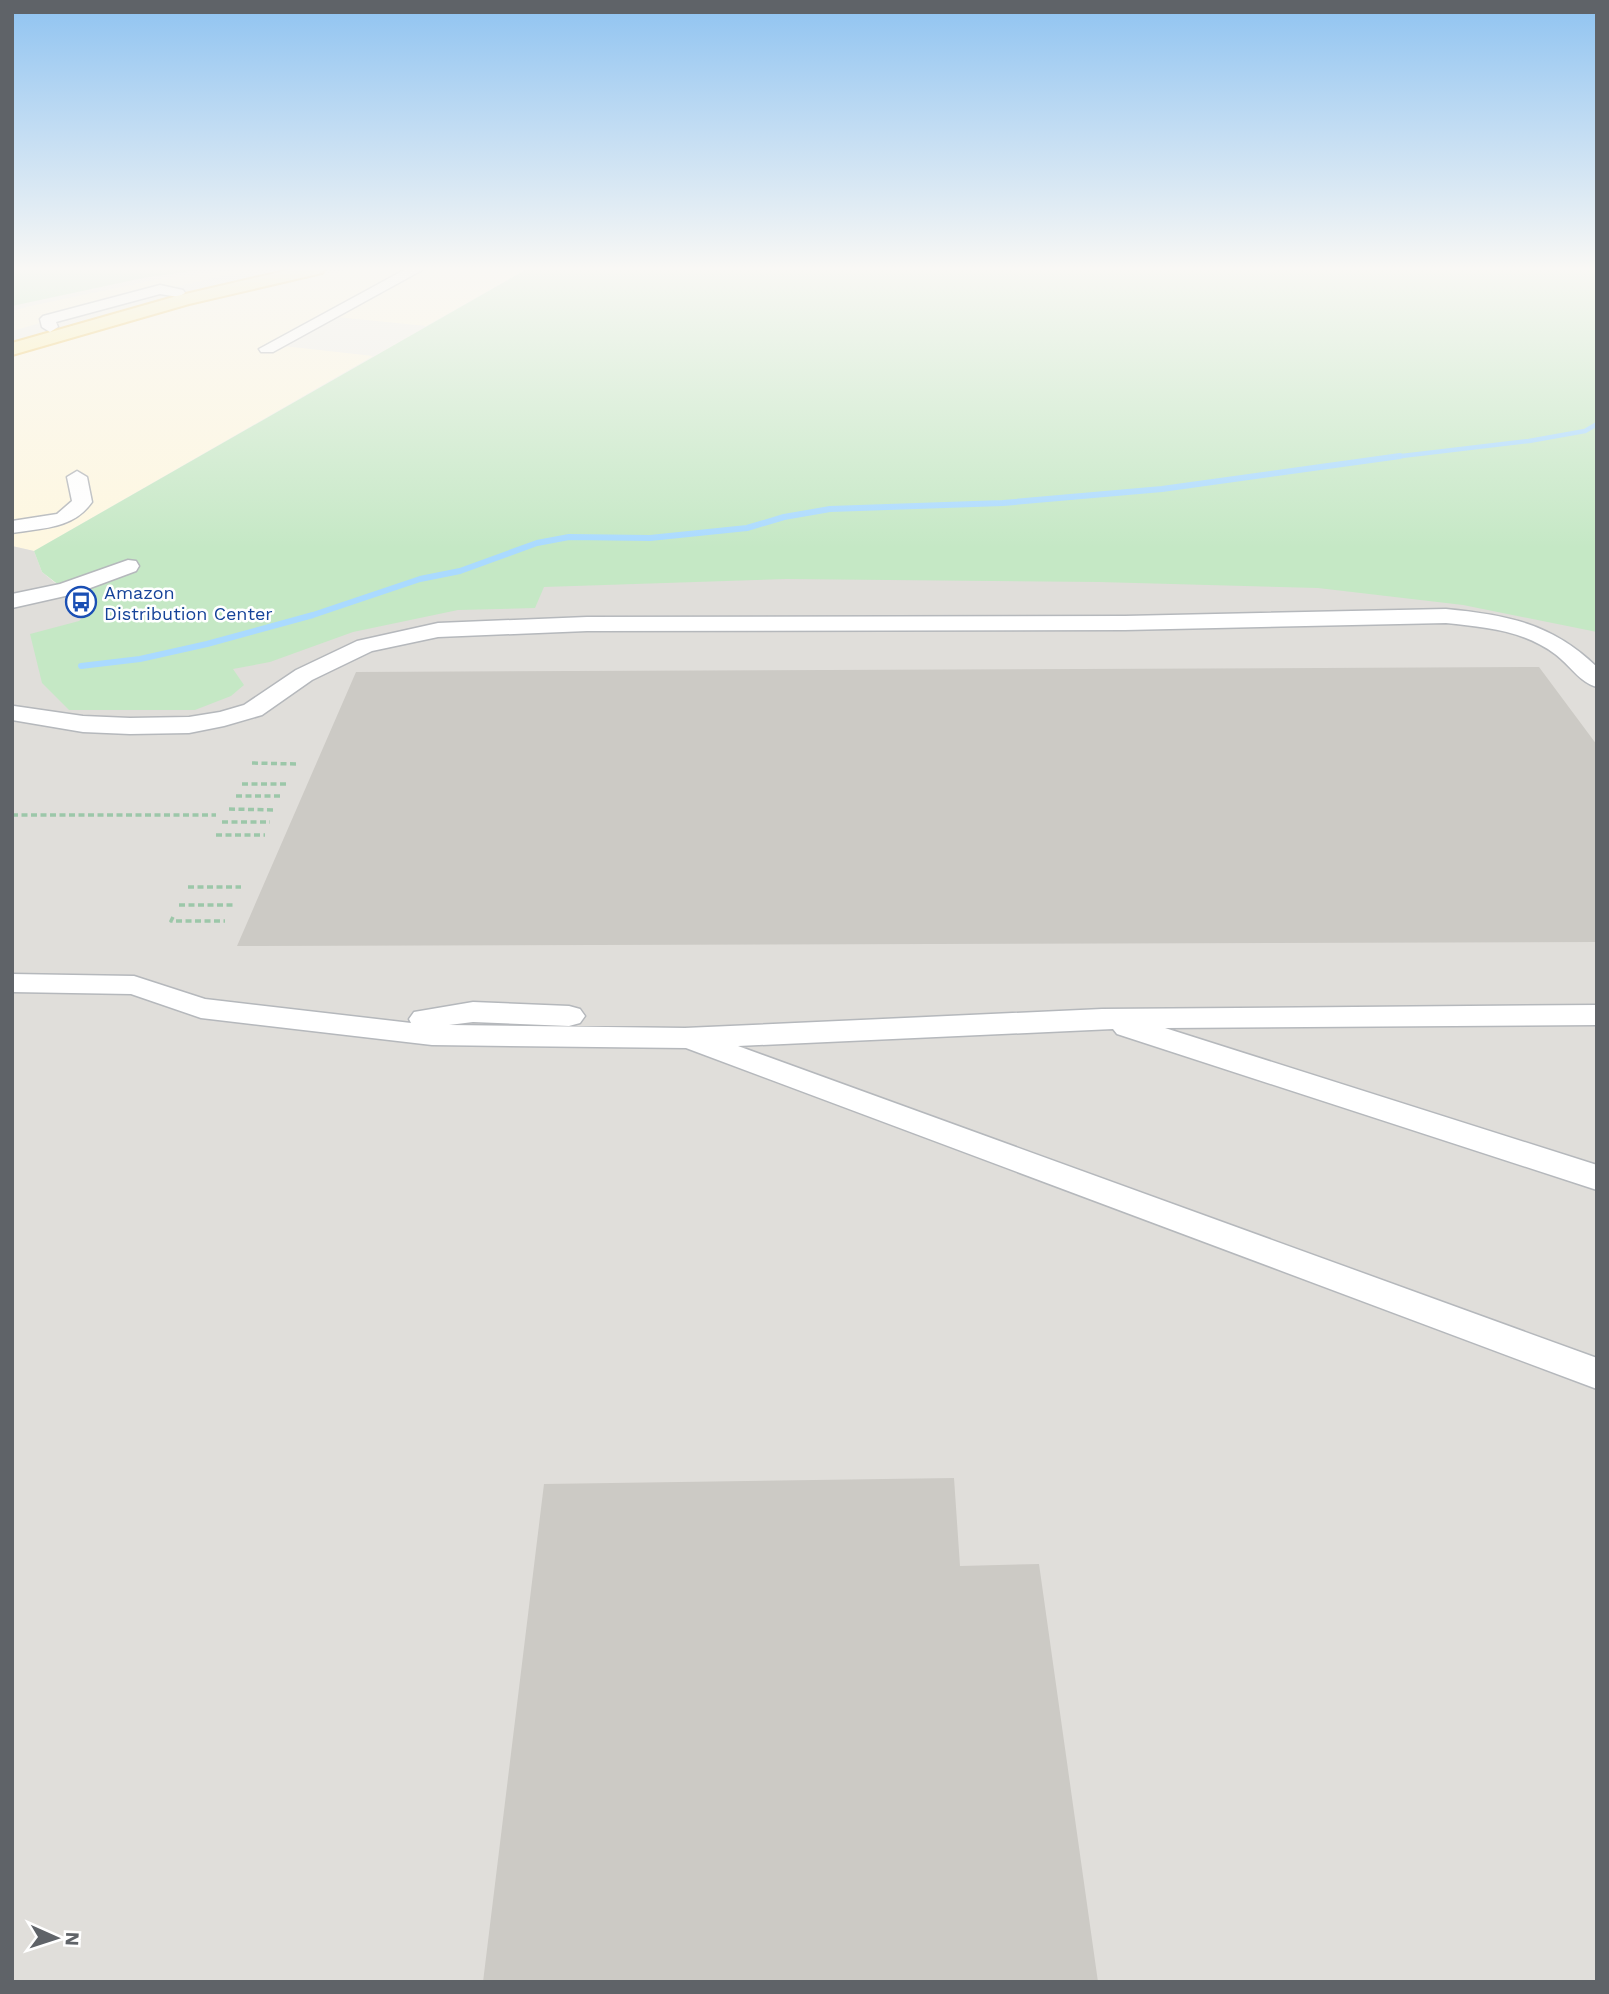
<svg xmlns="http://www.w3.org/2000/svg" width="1609" height="1994" font-family="'Work Sans',sans-serif">
	<rect width="100%" height="100%" fill="#f1efe8"/>
	<path fill="#fef7e0" d="M253 269 144 294 12 331V311L30 306 169 277Z
		M357 269H527L426 326 337 317 283 346 373 356 34 551 12 546V357L183 306 287 281Z"/>
	<path fill="#e0deda" d="M1597 379V1982H12V546L34 551 42 572 72 597 140 644Z"/>
	<path fill="#c5e8c5" d="M12 269H206L143 278 12 306Z
		M527 269H1597V632L1463 605 1318 588 1099 582 786 579 544 587 535 608 458 610 353 632 270 662 233 669 244 685 231 696 195 710H69L42 683 30 634 79 621 91 610 42 572 34 551Z"/>
	<g fill="none" stroke-linecap="round" stroke-linejoin="round">
		<path stroke="#aadaff" stroke-width="4.5" d="M1385 458 1529 441 1585 431 1597 424"/>
		<path stroke="#aadaff" stroke-width="6" d="M81 666 140 659 207 644 313 615 420 579 460 571 537 543 569 537 650 538 747 528 784 517 830 509 1003 503 1162 489 1400 456"/>
	</g>
	<path fill="#cccac5" d="M1539 667 1597 745V942L237 946 356 672Z
		M954 1478 960 1566 1039 1564 1098 1982H483L544 1484Z"/>
	<g fill="none" stroke-linecap="round" stroke-linejoin="round">
		<g stroke="#b5b8bc" stroke-width="3">
			<path id="minor" d="M406 269H424L273 352H261L259 349Z
				M160 285 183 290 185 293 178 297 160 294 56 322 58 327 50 332 42 327 40 319 43 316Z
				M77 471 87 477 92 502C73 529 43 528 12 533V521L57 514 72 501 67 477Z
				M128 560 136 561 139 566 136 571 74 594 12 608V594L60 584Z
				M1446 609C1507 615 1551 623 1597 667V687C1580 683 1569 664 1555 654 1523 630 1484 627 1446 623L1125 630 587 631 438 637 372 651 312 680 262 715 224 726 189 733 130 734 83 732 12 720 14 706 83 716 130 718 189 717 220 712 244 705 296 670 357 641 438 623 587 617 1125 616Z
				M12 974 134 976 205 999 411 1023 409 1019 414 1012 473 1002 569 1006 580 1009 585 1016 580 1023 569 1026 473 1022 449 1025 685 1028 1102 1009 1597 1005V1025L1165 1028 1597 1165V1190L1117 1034 1113 1029 738 1046 1597 1358V1389L686 1048 432 1045 201 1018 131 994 12 992Z"/>
		</g>
		<g stroke="#f2c960" stroke-width="4">
			<path id="major" d="M293 269H325L322 273 189 304 12 355V343L177 296Z"/>
		</g>
		<path stroke="#9cc7a9" stroke-width="3.5" stroke-dasharray="6 3.5" stroke-linecap="butt" d="M252 763 297 764
			M242 784H288
			M236 796H282
			M229 809 276 810
			M12 815H216
			M222 822H270
			M216 835H265
			M188 887H241
			M179 905H233
			M173 917 171 921H225"/>
		<use href="#minor" fill="#fff" fill-rule="evenodd"/>
		<use href="#major" fill="#fff2af" fill-rule="evenodd"/>
	</g>
	<linearGradient id="sky" x2="0" y2="1"><stop stop-color="#8fc3f1"/><stop offset="0.49" stop-color="#f9f8f5"/><stop offset="1" stop-color="#f9f8f5" stop-opacity="0"/></linearGradient>
	<rect width="1609" height="548" fill="url(#sky)"/>
	<defs>
		<g id="bus-ring" transform="scale(1.575)"><circle r="9.5" fill="#fff" stroke="#1a4fb4" stroke-width="1.5"/><path d="M-5-6H5V4H4V6H2V4H-2V6H-4V4H-5ZM-3.5-4V0h7V-4ZM-3.5 1.2v1.5H-2V1.2ZM2 1.2v1.5H3.5V1.2Z" fill="#1a4fb4"/></g>
	</defs>
	<g fill-rule="evenodd">
		<use href="#bus-ring" x="81" y="602"/>
	</g>
	<g text-anchor="middle" dominant-baseline="central" stroke-width="5" stroke-linejoin="round" paint-order="stroke">
		<g font-size="18" fill="#164399" stroke="#fff" text-anchor="start">
			<text x="104" y="592">Amazon<tspan x="104" dy="21">Distribution Center</tspan></text>
		</g>
	</g>
	<rect width="1609" height="1994" fill="none" stroke="#5f6368" stroke-width="28"/>
	<g transform="translate(56 1938) rotate(93)" stroke="#ffffff" stroke-width="5" paint-order="stroke">
	<path d="M0-5L12 26L0 18L-12 26Z" fill="#5f6368"/>
	<text y="-10" font-size="19" font-weight="bold" text-anchor="middle" fill="#5f6368">N</text>
	</g>
</svg>
